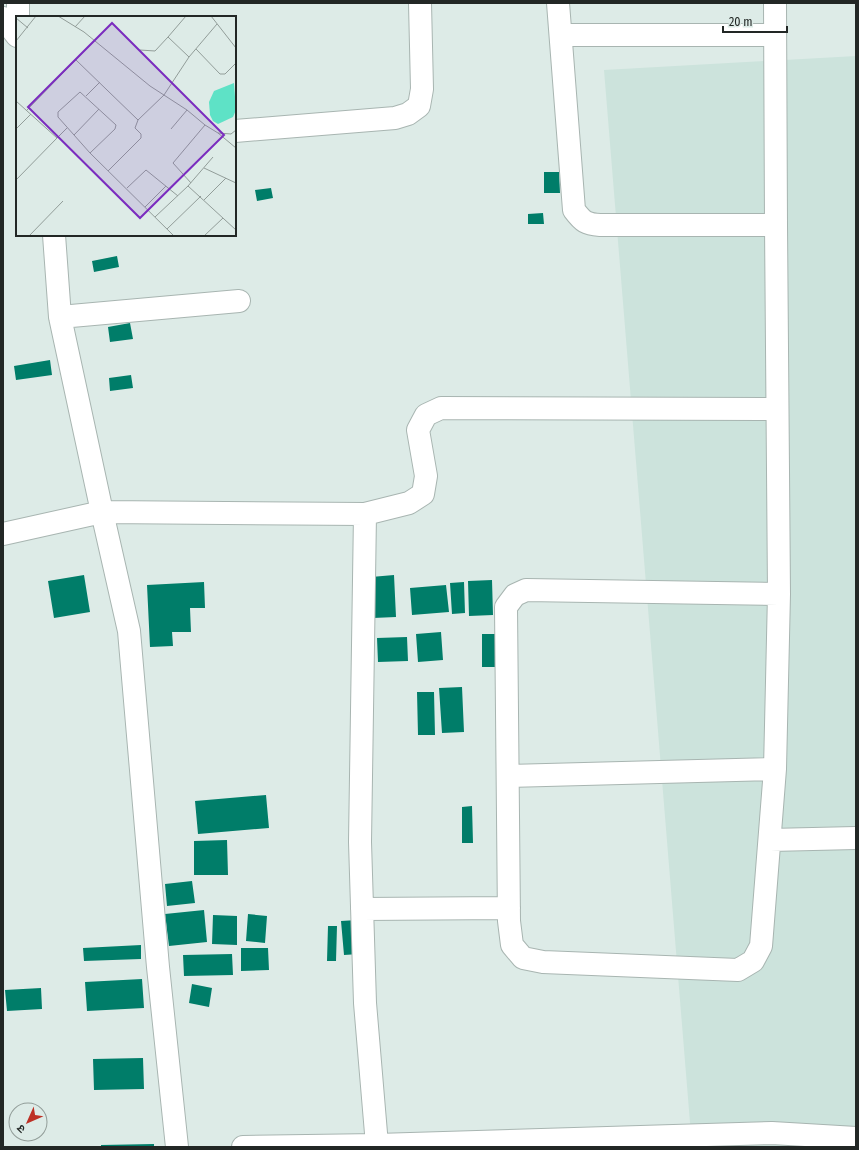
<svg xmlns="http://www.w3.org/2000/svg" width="859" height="1150" font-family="'Fira Sans Condensed','Noto Sans Devanagari',sans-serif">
	<rect width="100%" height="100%" fill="#ddebe7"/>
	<path fill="#cce3dc" d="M856 56V1147H692L604 70Z"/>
	<path fill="#007d69" d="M544 172H559L560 193H544Z
		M271 188 273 198 257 201 255 190Z
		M543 213 544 224H528V214Z
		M117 256 119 267 94 272 92 261Z
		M130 323 133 339 110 342 108 327Z
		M50 360 52 375 16 380 14 366Z
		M131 375 133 388 110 391 109 378Z
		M84 575 90 612 54 618 48 581Z
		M394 575 396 617 373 618 371 577Z
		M492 580 493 615 469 616 468 581Z
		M204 582 205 608H190L191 632H172L173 646 150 647 147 585Z
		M464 582 465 613 452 614 450 583Z
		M446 585 449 612 412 615 410 588Z
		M441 632 443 660 418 662 416 634Z
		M482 634H495L496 667H482Z
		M407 637 408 661 378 662 377 638Z
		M462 687 464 732 442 733 439 688Z
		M417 692H434L435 735H418Z
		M266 795 269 828 198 834 195 801Z
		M472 806 473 843H462V807Z
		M227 840 228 875H194V841Z
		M192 881 195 903 167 906 165 884Z
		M204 910 207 942 169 946 165 914Z
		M248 914 267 916 265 943 246 941Z
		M213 915 237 916V945L212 944Z
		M357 920 359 954 344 955 341 921Z
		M328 926H337L336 961H327Z
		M141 945V959L84 961 83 948Z
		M241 948H268L269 970 241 971Z
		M232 954 233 975 184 976 183 955Z
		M142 979 144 1008 87 1011 85 982Z
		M192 984 212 988 209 1007 189 1003Z
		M41 988 42 1009 7 1011 5 990Z
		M143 1058 144 1089 94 1090 93 1059Z
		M154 1144V1147H101V1145Z"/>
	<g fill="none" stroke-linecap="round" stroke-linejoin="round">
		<g stroke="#a8b5b1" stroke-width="24">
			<path id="street" d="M18 3V17
				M558 3 574 210C583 222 586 224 600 225H776
				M775 3 776 225 779 594 775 769 761 946 753 961 738 970 543 962 523 958 512 945 509 921 506 607 515 595 526 590 779 594
				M3 18 17 36
				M561 35H775
				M235 131 395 118 408 114 419 106 422 89 420 3
				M54 235 60 317 102 512 129 631 158 967 177 1147
				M60 317 239 301
				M365 514 360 842 365 1003 377 1145
				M3 534 102 512 365 514 409 503 423 494 426 476 418 430 426 415 441 408 777 409
				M508 776 775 769
				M770 840 856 838
				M362 909 509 908
				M243 1147 377 1145 772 1133 856 1138"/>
		</g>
		<use href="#street" stroke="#fff" stroke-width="22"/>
	</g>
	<g transform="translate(16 16)">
		<rect width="220" height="220" fill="#ddebe7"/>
		<path d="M218 67 220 94 217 101 202 108 197 105 194 99 193 86 198 75Z" fill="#5ee2c6"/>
		<path fill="none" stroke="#929d99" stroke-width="1" d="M42 0 68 16 134 70 171 94 189 109 202 117 215 118 220 114M170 0 152 21 173 41M195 0 220 32M0 2 12 12M59 11 69 0M0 25 20 0M180 33 204 58H209L220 47M124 34 139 35 152 21M60 44 122 104M70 80 84 66M0 85 41 122 51 112M10 95 79 24M0 113 15 98M155 113 171 94M202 117 220 132M58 119 83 93M74 137 99 113 100 109 64 76 42 96V101L74 137 158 220M188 152 220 167M92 155 125 122V118L119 112 122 104 148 79 173 41 201 8M0 164 41 122M175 167 157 147 189 109M172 170 220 214M111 172 130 154 162 180M188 184 210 162M129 191 150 170M139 201 172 170 197 141M151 213 185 180M13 220 47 185M188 220 207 202"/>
		<path fill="#7b2cbf" fill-opacity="0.15" stroke="#7b2cbf" stroke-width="2" d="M96 7 208 119 124 202 12 91Z"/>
		<rect width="220" height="220" fill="none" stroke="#222725" stroke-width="2"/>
	</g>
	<rect width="859" height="1150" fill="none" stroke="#222725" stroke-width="8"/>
	<g transform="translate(28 1122) rotate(225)"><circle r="19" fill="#ddebe7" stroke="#929d99"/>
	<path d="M0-3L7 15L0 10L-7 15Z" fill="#bd3025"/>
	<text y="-6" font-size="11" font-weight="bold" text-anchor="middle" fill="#222725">उ</text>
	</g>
	<path d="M723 26v6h64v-6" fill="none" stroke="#222725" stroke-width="2"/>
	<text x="729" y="26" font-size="12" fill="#222725" stroke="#ddebe7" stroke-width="3" paint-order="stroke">20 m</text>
</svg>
